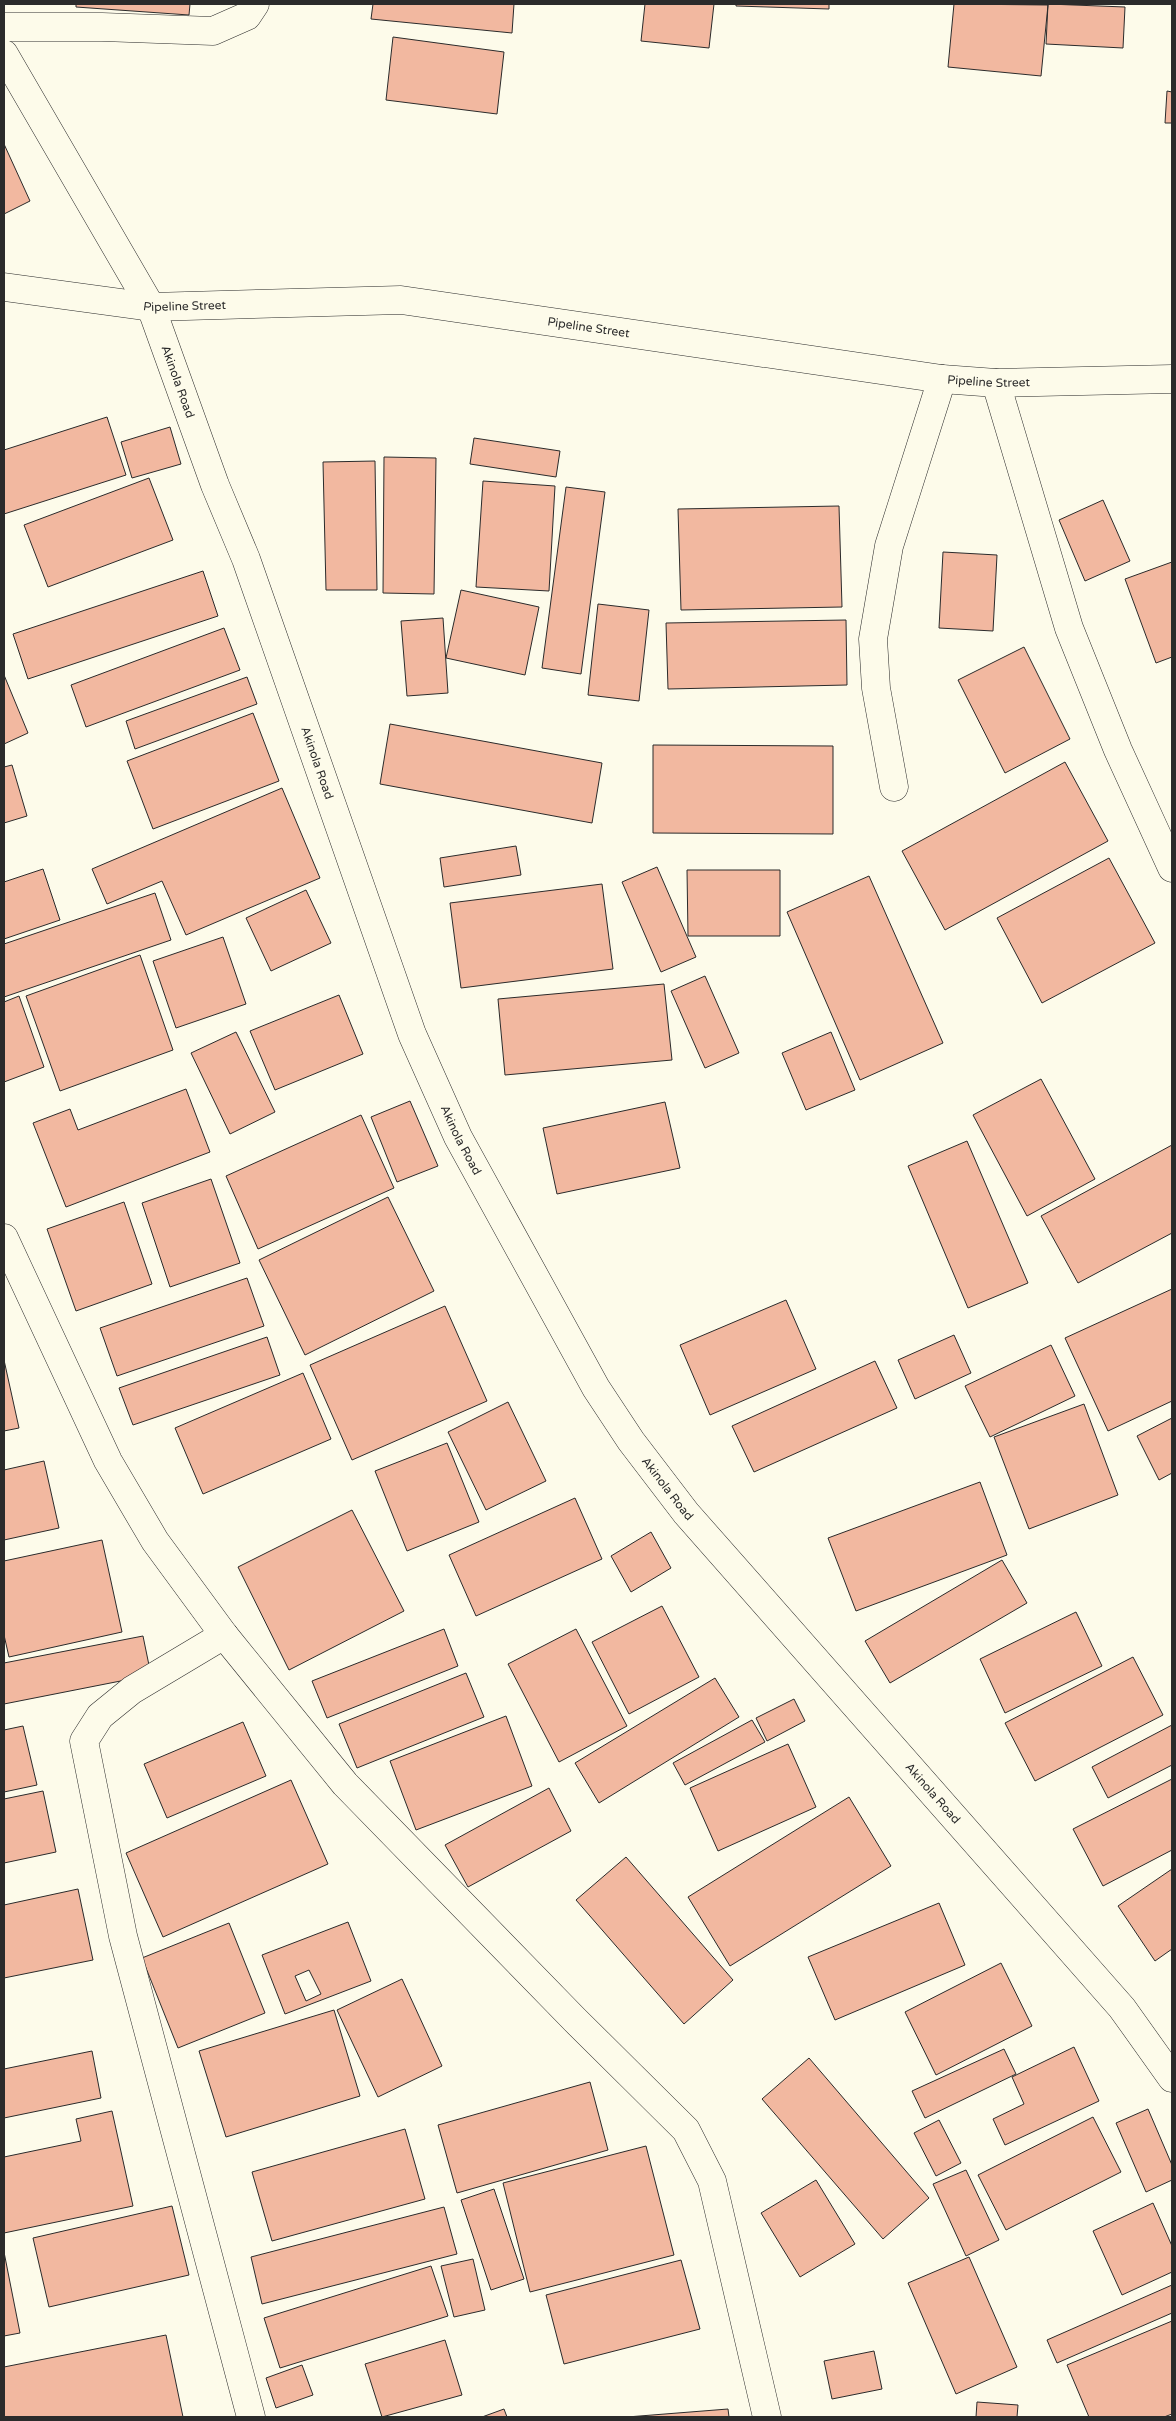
<svg xmlns="http://www.w3.org/2000/svg" width="1176" height="2421" font-family="'Varela Round',sans-serif">
	<rect width="100%" height="100%" fill="#fdfbea"/>
	<path fill="#f2b8a0" stroke="#2b2b2b" fill-rule="evenodd" d="M76 4H190L189 15 76 7Z
		M373 4H514L512 33 371 19Z
		M645 4H714L709 48 641 41Z
		M736 4H829V9L736 6Z
		M954 4 1048 5 1041 76 948 67Z
		M1048 4 1125 7 1123 48 1046 44Z
		M393 37 504 52 497 114 386 100Z
		M1167 91 1172 92V123H1165Z
		M4 144 30 201 4 214Z
		M107 417 126 475 4 514V450Z
		M170 427 181 464 132 478 121 442Z
		M474 438 560 451 556 477 470 464Z
		M384 457 436 458 434 594 383 593Z
		M375 461 377 590H326L323 462Z
		M149 478 173 540 48 587 24 525Z
		M483 481 555 486 549 591 476 587Z
		M566 487 605 492 581 674 542 668Z
		M1103 500 1130 561 1085 581 1059 520Z
		M839 506 842 607 681 610 678 509Z
		M943 552 997 555 993 631 939 628Z
		M1172 562V657L1156 663 1125 579Z
		M203 571 218 616 28 679 13 634Z
		M461 590 539 607 525 675 446 658Z
		M598 604 649 610 639 701 588 695Z
		M443 618 448 693 407 696 401 621Z
		M846 620 847 685 668 689 666 623Z
		M224 628 240 670 86 727 71 685Z
		M1024 647 1070 739 1005 773 958 680Z
		M4 675 28 733 4 744Z
		M247 677 257 704 135 749 126 721Z
		M253 713 279 781 153 829 127 761Z
		M390 724 602 763 592 823 380 784Z
		M653 745 833 746V834L653 833Z
		M1065 762 1108 841 945 930 902 851Z
		M12 765 27 816 4 823V767Z
		M282 788 320 878 186 935 162 881 107 904 92 869Z
		M516 846 521 875 444 887 440 858Z
		M1109 858 1155 943 1042 1003 997 918Z
		M657 867 696 957 661 972 622 882Z
		M43 869 60 920 4 939V882Z
		M687 870H780V936H688Z
		M869 876 943 1043 860 1080 787 912Z
		M602 884 613 969 461 988 450 903Z
		M306 890 331 943 271 971 246 918Z
		M155 893 171 940 4 997V944Z
		M223 937 246 1004 176 1028 153 961Z
		M140 955 173 1050 60 1091 26 996Z
		M705 976 739 1053 705 1068 671 991Z
		M664 984 672 1060 505 1075 498 999Z
		M339 995 363 1054 275 1090 250 1031Z
		M19 996 44 1067 4 1082V1002Z
		M236 1032 275 1112 230 1134 191 1053Z
		M831 1032 855 1090 806 1110 782 1053Z
		M1041 1079 1095 1179 1027 1216 973 1115Z
		M186 1089 210 1152 66 1207 33 1123 70 1109 78 1130Z
		M410 1101 438 1166 397 1182 371 1117Z
		M665 1102 680 1168 557 1194 543 1128Z
		M361 1115 394 1188 258 1249 226 1176Z
		M967 1141 1028 1283 968 1308 908 1166Z
		M1172 1145V1233L1078 1283 1041 1216Z
		M211 1179 240 1263 170 1287 142 1203Z
		M388 1197 434 1291 305 1355 259 1260Z
		M124 1202 152 1284 76 1311 47 1229Z
		M247 1278 264 1326 117 1376 100 1328Z
		M1172 1289V1401L1108 1431 1065 1338Z
		M786 1300 816 1369 710 1415 680 1345Z
		M445 1306 487 1401 352 1460 310 1365Z
		M954 1335 971 1373 915 1399 898 1360Z
		M267 1337 280 1375 133 1425 119 1388Z
		M1051 1345 1075 1396 990 1437 965 1386Z
		M4 1360 19 1428 4 1431Z
		M875 1361 897 1408 754 1472 732 1426Z
		M303 1373 331 1439 203 1494 175 1428Z
		M508 1402 546 1481 486 1510 448 1432Z
		M1084 1404 1118 1495 1029 1529 994 1437Z
		M1172 1418V1473L1159 1480 1137 1436Z
		M447 1443 479 1522 407 1551 375 1471Z
		M44 1461 59 1528 4 1540V1470Z
		M980 1482 1007 1555 856 1611 828 1538Z
		M575 1498 602 1559 476 1616 449 1555Z
		M352 1510 404 1611 289 1670 238 1567Z
		M651 1532 671 1568 631 1592 611 1556Z
		M102 1540 122 1632 9 1657 4 1635V1561Z
		M1002 1560 1027 1603 890 1683 865 1641Z
		M662 1606 699 1677 629 1714 592 1642Z
		M1076 1612 1102 1666 1005 1713 980 1659Z
		M444 1629 458 1666 327 1718 312 1681Z
		M576 1629 627 1726 559 1762 508 1664Z
		M143 1636 151 1675 4 1704V1663Z
		M1133 1657 1163 1715 1035 1781 1005 1723Z
		M466 1673 484 1717 357 1768 339 1724Z
		M715 1678 739 1717 599 1803 575 1763Z
		M794 1699 805 1721 767 1741 756 1718Z
		M506 1716 532 1786 416 1830 390 1761Z
		M752 1720 765 1742 685 1785 673 1763Z
		M243 1722 266 1776 167 1818 144 1764Z
		M1172 1725V1765L1108 1798 1092 1767Z
		M23 1726 37 1785 4 1792V1730Z
		M788 1744 816 1807 718 1851 690 1788Z
		M1172 1779V1850L1103 1886 1073 1829Z
		M291 1780 328 1864 163 1937 126 1853Z
		M549 1788 571 1831 468 1887 445 1845Z
		M43 1791 56 1852 4 1863V1799Z
		M849 1797 891 1866 730 1966 688 1897Z
		M626 1857 733 1980 684 2024 576 1900Z
		M1172 1869V1949L1155 1961 1118 1906Z
		M78 1889 93 1960 4 1978V1905Z
		M939 1903 965 1965 835 2020 808 1957Z
		M348 1922 371 1981 285 2014 262 1955ZM309 1970 321 1994 306 2001 295 1976Z
		M229 1923 265 2013 178 2048 142 1958Z
		M1001 1963 1032 2026 936 2075 905 2012Z
		M402 1979 442 2066 378 2097 337 2010Z
		M334 2010 360 2096 226 2137 199 2051Z
		M1074 2047 1099 2101 1005 2145 993 2119 1024 2104 1012 2077Z
		M1004 2049 1016 2074 925 2118 912 2091Z
		M92 2051 101 2098 4 2118V2069Z
		M809 2058 929 2198 883 2239 762 2099Z
		M590 2082 608 2150 457 2193 438 2125Z
		M1148 2109 1172 2165V2180L1146 2192 1116 2123Z
		M112 2111 133 2206 4 2233V2157L81 2141 76 2119Z
		M1093 2117 1121 2172 1006 2230 978 2175Z
		M939 2120 961 2163 936 2176 914 2133Z
		M405 2129 425 2199 272 2241 252 2172Z
		M646 2146 674 2255 530 2292 503 2183Z
		M966 2170 999 2240 966 2256 933 2184Z
		M816 2180 855 2244 800 2277 761 2213Z
		M494 2189 524 2279 491 2290 461 2200Z
		M1153 2203 1172 2246V2272L1122 2295 1093 2231Z
		M172 2206 189 2275 49 2307 33 2238Z
		M444 2207 457 2254 262 2304 251 2257Z
		M4 2252 20 2333 4 2336Z
		M969 2257 1017 2367 956 2394 908 2283Z
		M473 2259 485 2310 454 2317 441 2266Z
		M681 2260 700 2329 564 2364 546 2295Z
		M431 2266 448 2316 280 2368 264 2318Z
		M1172 2285V2313L1057 2363 1047 2340Z
		M1172 2321V2414L1164 2417H1089L1067 2365Z
		M166 2335 183 2417H4V2367Z
		M445 2340 462 2395 382 2417 365 2364Z
		M874 2351 882 2389 832 2399 824 2361Z
		M302 2365 313 2395 276 2408 266 2378Z
		M977 2402 1018 2405 1017 2417H976Z
		M504 2409 507 2417H482Z
		M728 2409 729 2417H627Z"/>
	<g fill="none" stroke-linecap="round" stroke-linejoin="round">
		<g stroke="#2b2b2b" stroke-width="29">
			<g id="street">
				<path d="M4 27H102L213 31 247 16 255 4"/>
				<path id="s1" d="M4 287 151 307 401 300 942 379 996 383 1172 379"/>
				<path d="M996 383 1069 628 1118 750 1172 868"/>
				<path d="M894 787 876 688 873 639 889 546 942 379"/>
				<path d="M4 1238 108 1461 155 1541 224 1635 345 1784 575 2020 686 2130 712 2181 767 2417"/>
				<path d="M224 1635 132 1690 100 1716 84 1741 123 1936 251 2417"/>
			</g>
		</g>
		<g stroke="#2b2b2b" stroke-width="29">
			<g id="secondary">
				<path id="s2" d="M4 54 151 307 215 485 246 559 412 1034 458 1137 596 1388 631 1441 686 1513 1122 2008 1172 2078"/>
			</g>
		</g>
		<use href="#street" stroke="#fdfbea" stroke-width="28"/>
		<use href="#secondary" stroke="#fdfbea" stroke-width="28"/>
	</g>
	<g text-anchor="middle" dominant-baseline="central" stroke-width="4" stroke-linejoin="round" paint-order="stroke">
		<g font-size="12" fill="#2b2b2b" stroke="#fdfbea">
			<text stroke="none"><textPath href="#s1" startOffset="182">Pipeline Street</textPath></text>
			<text stroke="none"><textPath href="#s1" startOffset="588">Pipeline Street</textPath></text>
			<text stroke="none"><textPath href="#s1" startOffset="992">Pipeline Street</textPath></text>
			<text stroke="none"><textPath href="#s2" startOffset="372">Akinola Road</textPath></text>
			<text stroke="none"><textPath href="#s2" startOffset="778">Akinola Road</textPath></text>
			<text stroke="none"><textPath href="#s2" startOffset="1182">Akinola Road</textPath></text>
			<text stroke="none"><textPath href="#s2" startOffset="1588">Akinola Road</textPath></text>
			<text stroke="none"><textPath href="#s2" startOffset="1992">Akinola Road</textPath></text>
		</g>
	</g>
	<rect width="1176" height="2421" fill="none" stroke="#2b2b2b" stroke-width="10"/>
</svg>
